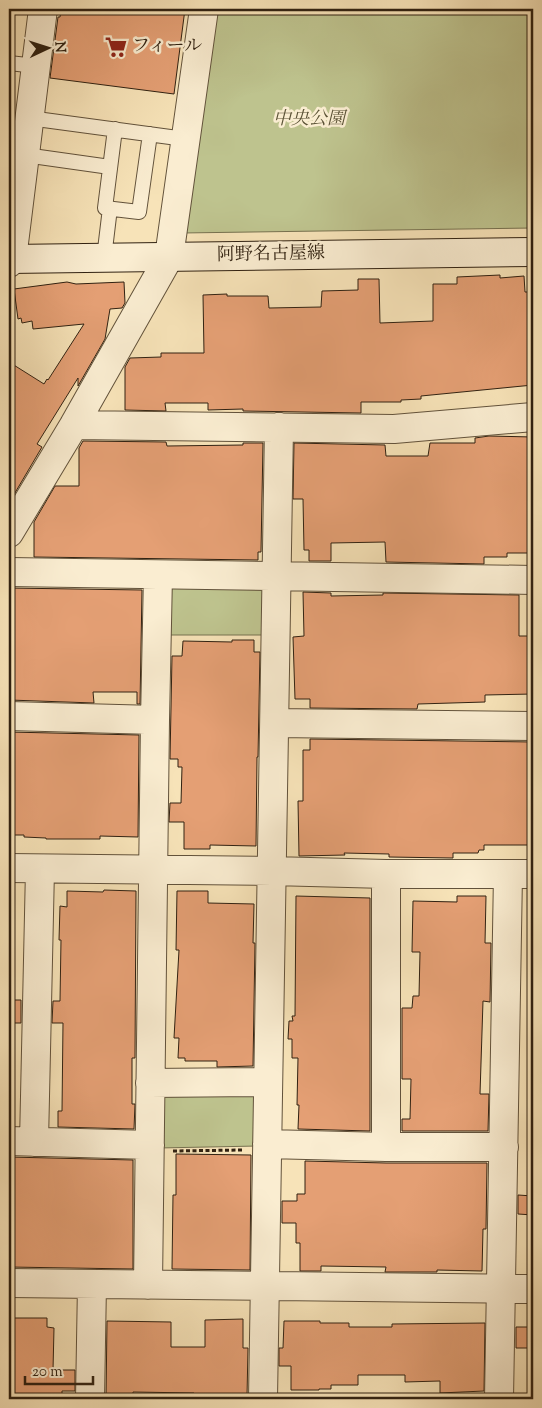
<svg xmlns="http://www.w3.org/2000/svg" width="542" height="1408" font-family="'Sorts Mill Goudy','Noto Serif JP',serif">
	<rect width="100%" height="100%" fill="#f7e3b8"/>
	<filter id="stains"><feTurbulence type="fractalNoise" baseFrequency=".004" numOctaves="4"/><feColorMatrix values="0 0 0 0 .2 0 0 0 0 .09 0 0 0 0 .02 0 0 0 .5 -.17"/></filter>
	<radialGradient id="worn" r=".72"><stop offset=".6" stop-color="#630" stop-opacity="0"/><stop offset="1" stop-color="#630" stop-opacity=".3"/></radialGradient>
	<path fill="#bec38e" stroke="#777250" d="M211 9H533V228L182 233Z
		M171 581 265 590V635H165Z
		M250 1089 258 1098V1146L158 1148 159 1096Z"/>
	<path fill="#e49f74" stroke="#302111" d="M61 9H185L174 94 50 78 58 17H60Z
		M500 275V278L524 276 525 292H532L533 385 421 396V399L401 400V402H361V413L243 411V409L208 410V403H165L166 411 125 410V367L130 358 161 357V353H204L203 295 227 294V296H268L269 308 321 307 322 291 358 290V279H379L380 323 433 321V284H457V277Z
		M67 282 76 284 124 282 125 303 122 308 110 309 105 339 78 386V378L37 444 42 447 9 503V362L44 384 47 379 48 380 84 324 33 329 32 321 22 323 21 318 18 319 14 289Z
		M489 436 533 437V553H507V557H484V564L386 562 385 542 331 543V561H309V550H304L303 499H293L294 443 385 445 386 456H428L430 443H475V438Z
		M83 441 166 442 167 446 243 445V443H263L261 552H258V560L34 557V522L55 486H79V448Z
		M9 588 142 590 140 704H137V692H93L94 703 9 700Z
		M303 592 331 593V596L383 595V593L519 595V636H533V694L485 695V702L418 704 417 709 310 708V699H295L293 637 304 636Z
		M232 640H254V652H260L258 757H257L256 846 210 845V849H184V822H169L170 803H181L182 767H178V759H170L172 656H182L183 641 232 642Z
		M9 732 139 735 138 837 100 836V839H46V838L24 837V835H9Z
		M310 739 533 742V819L528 818V845H484V850H479L478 853H453V858L389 857V854L344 853 345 855 299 856 298 801H303V750H310Z
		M104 890 136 891 135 1058H132V1104H135L134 1129 58 1127V1111H62L63 1023H52L53 1001H60L61 940H59L60 906 67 907V891L103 892Z
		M177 891H208V903L254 904 253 943H255L253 1066 217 1067V1061H185V1058H178L179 1038H174L179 950H176Z
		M296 896 370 898V1131L298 1129 299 1105H297L298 1058H292V1039H288L289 1021H293L292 1016H295Z
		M457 896H486L485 943H491L490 1002 483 1001 480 1094H489L488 1131H402V1119H410L411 1079H402V1008H412L413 996H419L420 952H412L413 901 457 902Z
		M9 1000H21V1023H9Z
		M176 1154 251 1155 250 1270 172 1269 173 1195H176Z
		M9 1157 133 1160V1269L9 1267Z
		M305 1161 386 1163H487L486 1229H483L482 1271 437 1270V1272H385L386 1267 321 1266V1271H300V1243H296V1223H282V1201H297V1194H305Z
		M518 1195 533 1196V1215L518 1214Z
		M9 1318H47V1327L54 1328 53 1370H75V1391H62V1399H9Z
		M243 1319V1348H248L247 1396H233V1399H194V1393L133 1392V1399H106L107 1321 171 1322V1347H205V1320Z
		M284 1321H320V1323H349V1327H392V1324L485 1323 484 1391 440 1393V1381L405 1382V1375H358V1385H331V1389H319V1390H291V1366H279V1348H283Z
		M516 1327H533V1348H516Z"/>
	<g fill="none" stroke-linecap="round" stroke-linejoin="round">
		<g stroke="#62523b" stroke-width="16">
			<path id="service" d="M9 63 36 66
				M29 118 185 139
				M115 129 105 208 139 212 150 134
				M25 155 110 167
				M104 258 110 208"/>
		</g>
		<g stroke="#62523b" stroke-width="30">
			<path id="minor" d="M9 263 11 258 14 243 43 9
				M74 425 394 429 533 417
				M9 533 74 425 169 257 204 9
				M9 572 533 580
				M9 716 155 720
				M275 723 533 726
				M9 868 272 871 386 874H533
				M150 1083 268 1082
				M9 1141 150 1145
				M34 1142 40 869
				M267 1144 386 1147H504
				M386 1147V874
				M9 1283 533 1289
				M148 1285 155 720 158 575
				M90 1399 92 1284
				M263 1399 279 427
				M499 1399 508 874"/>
		</g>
		<g stroke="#302111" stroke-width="30">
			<path id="secondary" d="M9 259 533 252"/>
		</g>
		<path stroke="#302111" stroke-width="3" stroke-dasharray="4 2.5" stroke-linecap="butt" d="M173 1151 242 1150"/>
		<use href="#service" stroke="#faedd1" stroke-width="14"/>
		<use href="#minor" stroke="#faedd1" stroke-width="28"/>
		<use href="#secondary" stroke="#faedd1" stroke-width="28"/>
	</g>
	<defs>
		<g id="supermarket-bare" transform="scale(1.725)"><path d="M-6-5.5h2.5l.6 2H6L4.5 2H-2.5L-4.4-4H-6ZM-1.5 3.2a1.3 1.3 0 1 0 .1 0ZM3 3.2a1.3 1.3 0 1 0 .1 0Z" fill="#8f2418" stroke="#faedd1" stroke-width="2.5" paint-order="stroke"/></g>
	</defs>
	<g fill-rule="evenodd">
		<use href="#supermarket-bare" x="116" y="47"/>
	</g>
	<g text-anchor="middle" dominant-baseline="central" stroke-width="5" stroke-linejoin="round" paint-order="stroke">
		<g font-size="18" fill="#302111" stroke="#faedd1" text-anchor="start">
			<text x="132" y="47">フィール</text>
		</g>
		<g font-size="18" font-style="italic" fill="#5b5236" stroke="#faedd1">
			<text x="309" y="120">中央公園</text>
		</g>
		<g font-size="18" fill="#302111" stroke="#faedd1">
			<text transform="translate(271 255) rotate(-1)">阿野名古屋線</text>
		</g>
	</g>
	<rect width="542" height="1408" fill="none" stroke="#f7e3b8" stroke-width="30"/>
	<rect x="10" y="10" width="522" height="1388" fill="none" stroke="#302111" stroke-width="2.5"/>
	<rect x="15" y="15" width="512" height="1378" fill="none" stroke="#302111"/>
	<g transform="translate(48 48) rotate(86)" stroke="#faedd1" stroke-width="4" paint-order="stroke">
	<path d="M0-4L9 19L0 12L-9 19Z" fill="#302111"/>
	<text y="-8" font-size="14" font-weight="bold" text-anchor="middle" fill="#302111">N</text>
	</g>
	<path d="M25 1376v8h68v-8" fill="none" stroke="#302111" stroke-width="2.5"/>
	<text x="32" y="1376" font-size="15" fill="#302111" stroke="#faedd1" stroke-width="4" paint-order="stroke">20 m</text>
	<rect width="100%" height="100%" filter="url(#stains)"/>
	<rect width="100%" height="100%" fill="url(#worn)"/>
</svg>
